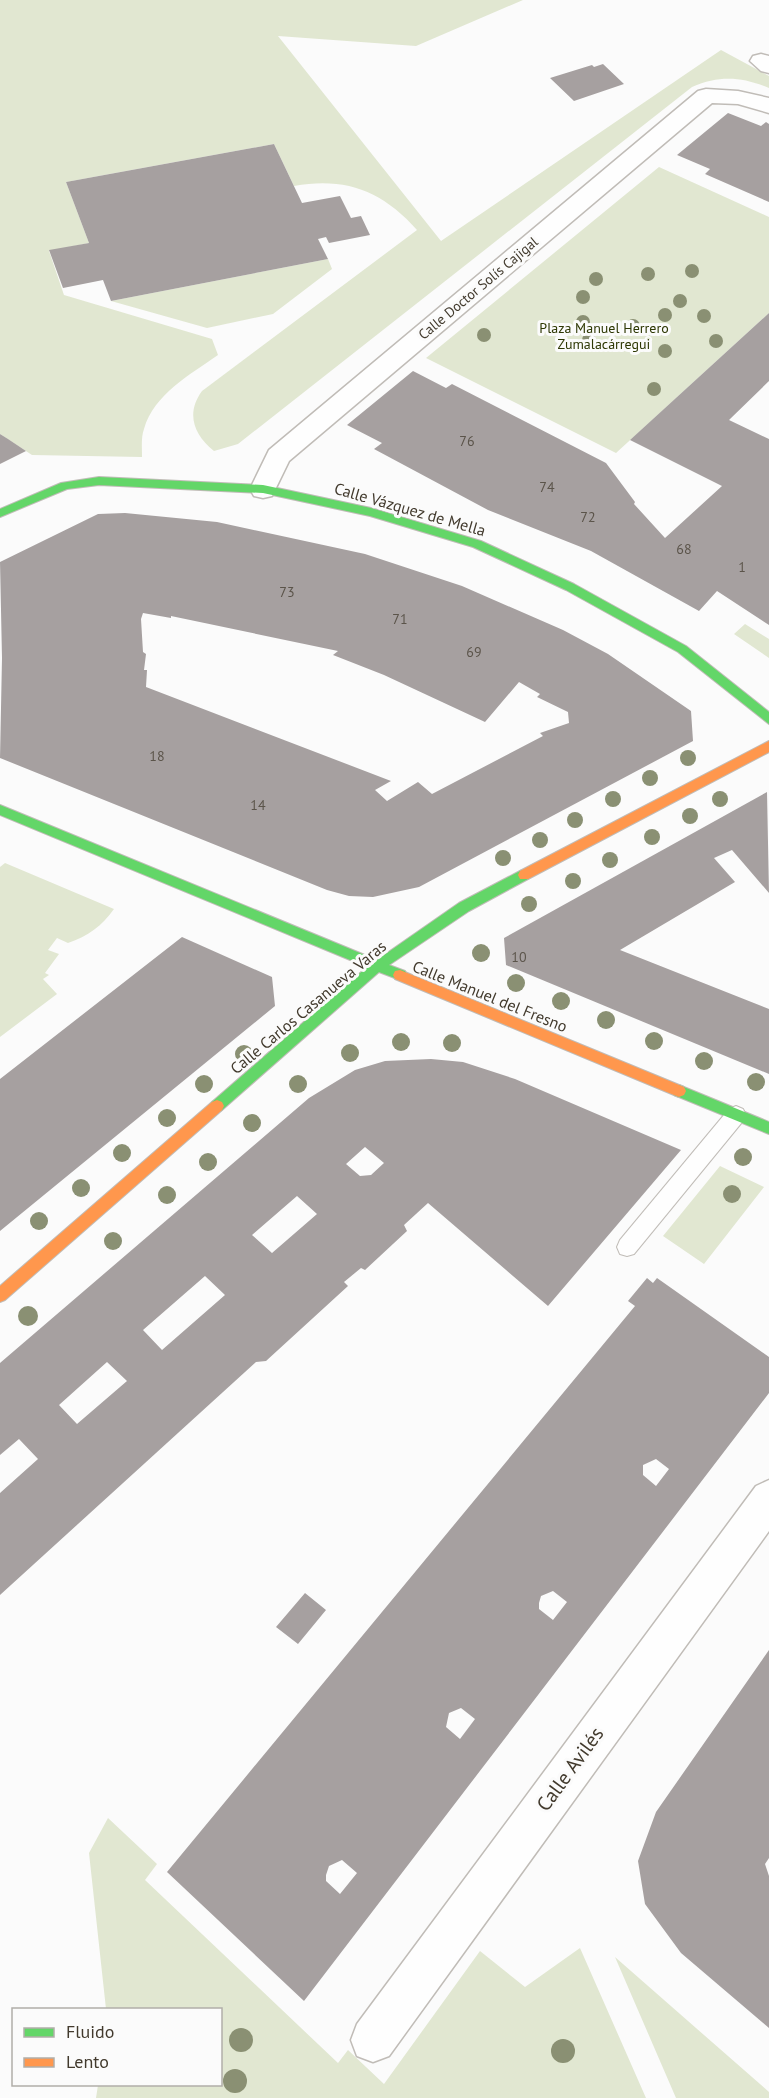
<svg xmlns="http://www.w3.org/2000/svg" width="769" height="2098" font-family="'PT Sans',sans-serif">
	<rect width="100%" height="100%" fill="#fbfbfb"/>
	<path fill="#e1e7d1" d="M0 0H523L416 46 278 36 441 241 721 50 769 76V88C742 77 720 75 692 87L238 444 214 451C193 434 186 413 202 391L417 230C382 191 346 177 294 186L274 144 66 182 89 243 49 251 64 295 212 339 218 355C191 374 154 394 144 429 141 437 142 448 142 457L32 455 0 434Z
		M659 167 769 217V313L616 453 426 358Z
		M328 259 332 269 273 314 207 328 111 301Z
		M745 624 769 639V658L734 634Z
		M5 863 114 909C102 926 88 936 68 943L57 938 48 950 59 954 45 973 49 975 43 979 57 994 0 1037V867Z
		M720 1166 764 1187 704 1264 663 1236Z
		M108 1818 157 1864 145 1880 338 2063 348 2050 384 2084 480 1951 525 1987 580 1948 646 2098H96L98 2085 220 2084V2010L106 2009 89 1853Z
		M615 1957 769 2092V2098H676Z"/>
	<path fill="#a6a0a0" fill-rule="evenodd" d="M603 64 624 84 574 101 550 78 592 65 594 67Z
		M728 113 761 126 766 122 769 124V202L705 174 710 169 677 155Z
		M274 144 302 203 340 196 351 218 361 216 370 235 329 243 326 237 318 239 328 259 111 301 103 280 63 288 49 250 89 243 66 182Z
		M769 313V381L729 420 769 439V625L717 591 699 611 591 551 488 510 374 449 382 443 347 425 413 371 446 388 452 384 606 463 635 502 634 504 665 538 722 486 630 440Z
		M0 434 8 439 26 451 0 464Z
		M125 513 217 522 365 554 462 586 563 630 608 654 691 711 693 741 419 887 373 897 349 896 327 890 0 758 2 658 0 562 98 514ZM143 613 171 618V616L338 651 333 655 384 675 485 722 519 682 540 694 537 697 568 712 569 723 540 733 543 736 432 794 418 782 387 801 375 790 391 781 146 687 147 670H144L146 654 143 652 141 619Z
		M767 792 769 893 732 850 714 858 735 882 620 950 769 1009V1074L506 965 504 938Z
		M182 937 272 977 275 1006 0 1231V1079Z
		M431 1059 463 1062 515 1079 681 1150 548 1306 428 1203 404 1225 407 1231 365 1270 361 1268 344 1282 348 1286 266 1361 256 1362 0 1595V1493L38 1459 19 1439 0 1455V1363L309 1098 355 1070 385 1061ZM365 1147 384 1163 371 1175 360 1176 346 1164ZM297 1196 317 1214 272 1253 252 1235ZM205 1276 225 1295 162 1350 143 1330ZM107 1362 127 1381 77 1424 59 1405Z
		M647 1278 653 1283 657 1278 769 1357V1393L304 2001 167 1872 635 1306 628 1301ZM656 1459 669 1469 656 1486 643 1475V1465ZM553 1591 567 1602 553 1620 539 1609V1603L541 1596ZM461 1708 475 1719 460 1739 446 1727 449 1713ZM342 1860 357 1873 340 1894 326 1881V1875L329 1866Z
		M305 1593 326 1610 298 1644 276 1627Z
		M769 1650V1858L765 1864 769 1876V2028L681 1953 645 1904 638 1861 656 1812Z"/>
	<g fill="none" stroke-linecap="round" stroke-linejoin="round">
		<g stroke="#c0bcb7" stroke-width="2">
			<path id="lane" d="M736 1106 743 1109 746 1115 743 1121 634 1254 627 1256 620 1254 617 1247 620 1240 729 1109Z"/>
		</g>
		<g stroke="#c0bcb7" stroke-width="3">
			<path id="street" d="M761 54 769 56V73L761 71 750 61 753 56Z
				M706 89 738 91 769 98V113L738 104 712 103 289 461 272 496 263 498 254 496 250 489 269 450 698 91Z
				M769 1480V1531L389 2056 373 2062 357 2056 351 2040 357 2024 756 1486Z"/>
		</g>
		<g stroke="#c0bcb7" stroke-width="2">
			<path id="fast" d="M99 477 263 485 371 508 481 541 574 584 686 646 769 712V724L678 652 566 590 473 547 370 516 263 493 99 485 67 489 0 517V509L61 483Z
				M0 805 377 960 459 903 520 871 524 870 530 875 528 879 469 911 389 965 405 971 407 975 405 979 400 980 379 972 222 1110 217 1112 212 1110 210 1106 212 1102 367 967 0 815Z
				M679 1085 769 1122V1134L674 1095 672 1091 674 1087Z"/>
		</g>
		<g stroke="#c0bcb7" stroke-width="2">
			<path id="slow" d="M769 741V752L528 879H520L518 875 520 871Z
				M400 970 684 1087 686 1091 684 1095 679 1097 674 1095 395 979 393 975 395 971Z
				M217 1100 222 1102 224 1106 222 1110 5 1300 0 1302V1286L212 1102Z"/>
		</g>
		<use href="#lane" fill="#fefefe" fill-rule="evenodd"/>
		<use href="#street" fill="#fefefe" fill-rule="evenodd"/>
		<use href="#fast" fill="#63d668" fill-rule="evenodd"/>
		<use href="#slow" fill="#ff974d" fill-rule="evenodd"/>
	</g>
	<g fill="#8a9073">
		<circle cx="692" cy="271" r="7"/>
		<circle cx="648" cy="274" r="7"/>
		<circle cx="596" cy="279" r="7"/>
		<circle cx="583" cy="297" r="7"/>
		<circle cx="680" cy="301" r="7"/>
		<circle cx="665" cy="315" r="7"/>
		<circle cx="704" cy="316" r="7"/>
		<circle cx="583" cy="322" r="7"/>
		<circle cx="633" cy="326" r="7"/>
		<circle cx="484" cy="335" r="7"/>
		<circle cx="589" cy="340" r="7"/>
		<circle cx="716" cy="341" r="7"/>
		<circle cx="665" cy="351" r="7"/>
		<circle cx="654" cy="389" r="7"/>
		<circle cx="688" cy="758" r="8"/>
		<circle cx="650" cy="778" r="8"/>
		<circle cx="613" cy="799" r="8"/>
		<circle cx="720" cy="799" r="8"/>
		<circle cx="690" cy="816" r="8"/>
		<circle cx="575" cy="820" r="8"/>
		<circle cx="652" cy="837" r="8"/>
		<circle cx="540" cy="840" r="8"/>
		<circle cx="503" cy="858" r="8"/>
		<circle cx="610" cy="860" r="8"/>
		<circle cx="573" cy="881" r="8"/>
		<circle cx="529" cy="904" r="8"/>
		<circle cx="481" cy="953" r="9"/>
		<circle cx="516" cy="983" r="9"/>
		<circle cx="561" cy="1001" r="9"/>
		<circle cx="606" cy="1020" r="9"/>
		<circle cx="654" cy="1041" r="9"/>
		<circle cx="401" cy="1042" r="9"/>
		<circle cx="452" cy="1043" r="9"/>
		<circle cx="350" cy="1053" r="9"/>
		<circle cx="244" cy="1054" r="9"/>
		<circle cx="704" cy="1061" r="9"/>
		<circle cx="756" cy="1082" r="9"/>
		<circle cx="204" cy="1084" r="9"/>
		<circle cx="298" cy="1084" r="9"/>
		<circle cx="167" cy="1118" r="9"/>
		<circle cx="252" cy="1123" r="9"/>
		<circle cx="122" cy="1153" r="9"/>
		<circle cx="743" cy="1157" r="9"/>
		<circle cx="208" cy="1162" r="9"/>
		<circle cx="81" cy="1188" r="9"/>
		<circle cx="732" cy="1194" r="9"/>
		<circle cx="167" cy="1195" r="9"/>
		<circle cx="39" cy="1221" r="9"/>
		<circle cx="113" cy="1241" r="9"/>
		<circle cx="28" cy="1316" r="10"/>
		<circle cx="241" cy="2040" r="12"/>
		<circle cx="563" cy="2051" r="12"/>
		<circle cx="235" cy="2081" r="12"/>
	</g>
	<g text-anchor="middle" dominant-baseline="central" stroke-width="6" stroke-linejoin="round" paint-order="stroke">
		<g font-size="14" fill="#423a2d" stroke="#fbfbfb">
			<text transform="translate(478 288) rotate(-40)">Calle Doctor Solís Cajigal</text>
		</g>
		<g font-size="14" fill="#2e3804" stroke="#fbfbfb">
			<text x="604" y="328">Plaza Manuel Herrero<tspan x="604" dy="16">Zumalacárregui</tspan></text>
		</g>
		<g font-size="14" fill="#5b544a">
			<text x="467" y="441">76</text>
			<text x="547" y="487">74</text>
			<text x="588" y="517">72</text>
			<text x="684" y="549">68</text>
			<text x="742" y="567">1</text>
			<text x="287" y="592">73</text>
			<text x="400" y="619">71</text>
			<text x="474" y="652">69</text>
			<text x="157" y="756">18</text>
			<text x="258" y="805">14</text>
			<text x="519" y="957">10</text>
		</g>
		<g font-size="16" fill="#423a2d" stroke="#fbfbfb">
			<text transform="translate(410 509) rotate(16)">Calle Vázquez de Mella</text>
			<text transform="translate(490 996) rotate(22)">Calle Manuel del Fresno</text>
			<text transform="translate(308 1007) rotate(-40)">Calle Carlos Casanueva Varas</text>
		</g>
		<g font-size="20" fill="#423a2d" stroke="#fbfbfb">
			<text transform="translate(570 1769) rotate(-54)">Calle Avilés</text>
		</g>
	</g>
	<rect x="12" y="2008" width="210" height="78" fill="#fbfbfb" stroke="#b1aea9" stroke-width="1.5"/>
	<rect x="24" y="2028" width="30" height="9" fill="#63d668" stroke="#b1aea9" stroke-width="1.5"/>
	<text x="66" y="2038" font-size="18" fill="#423a2d">Fluido</text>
	<rect x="24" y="2058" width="30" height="9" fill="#ff974d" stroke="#b1aea9" stroke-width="1.5"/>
	<text x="66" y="2068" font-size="18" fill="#423a2d">Lento</text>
</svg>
